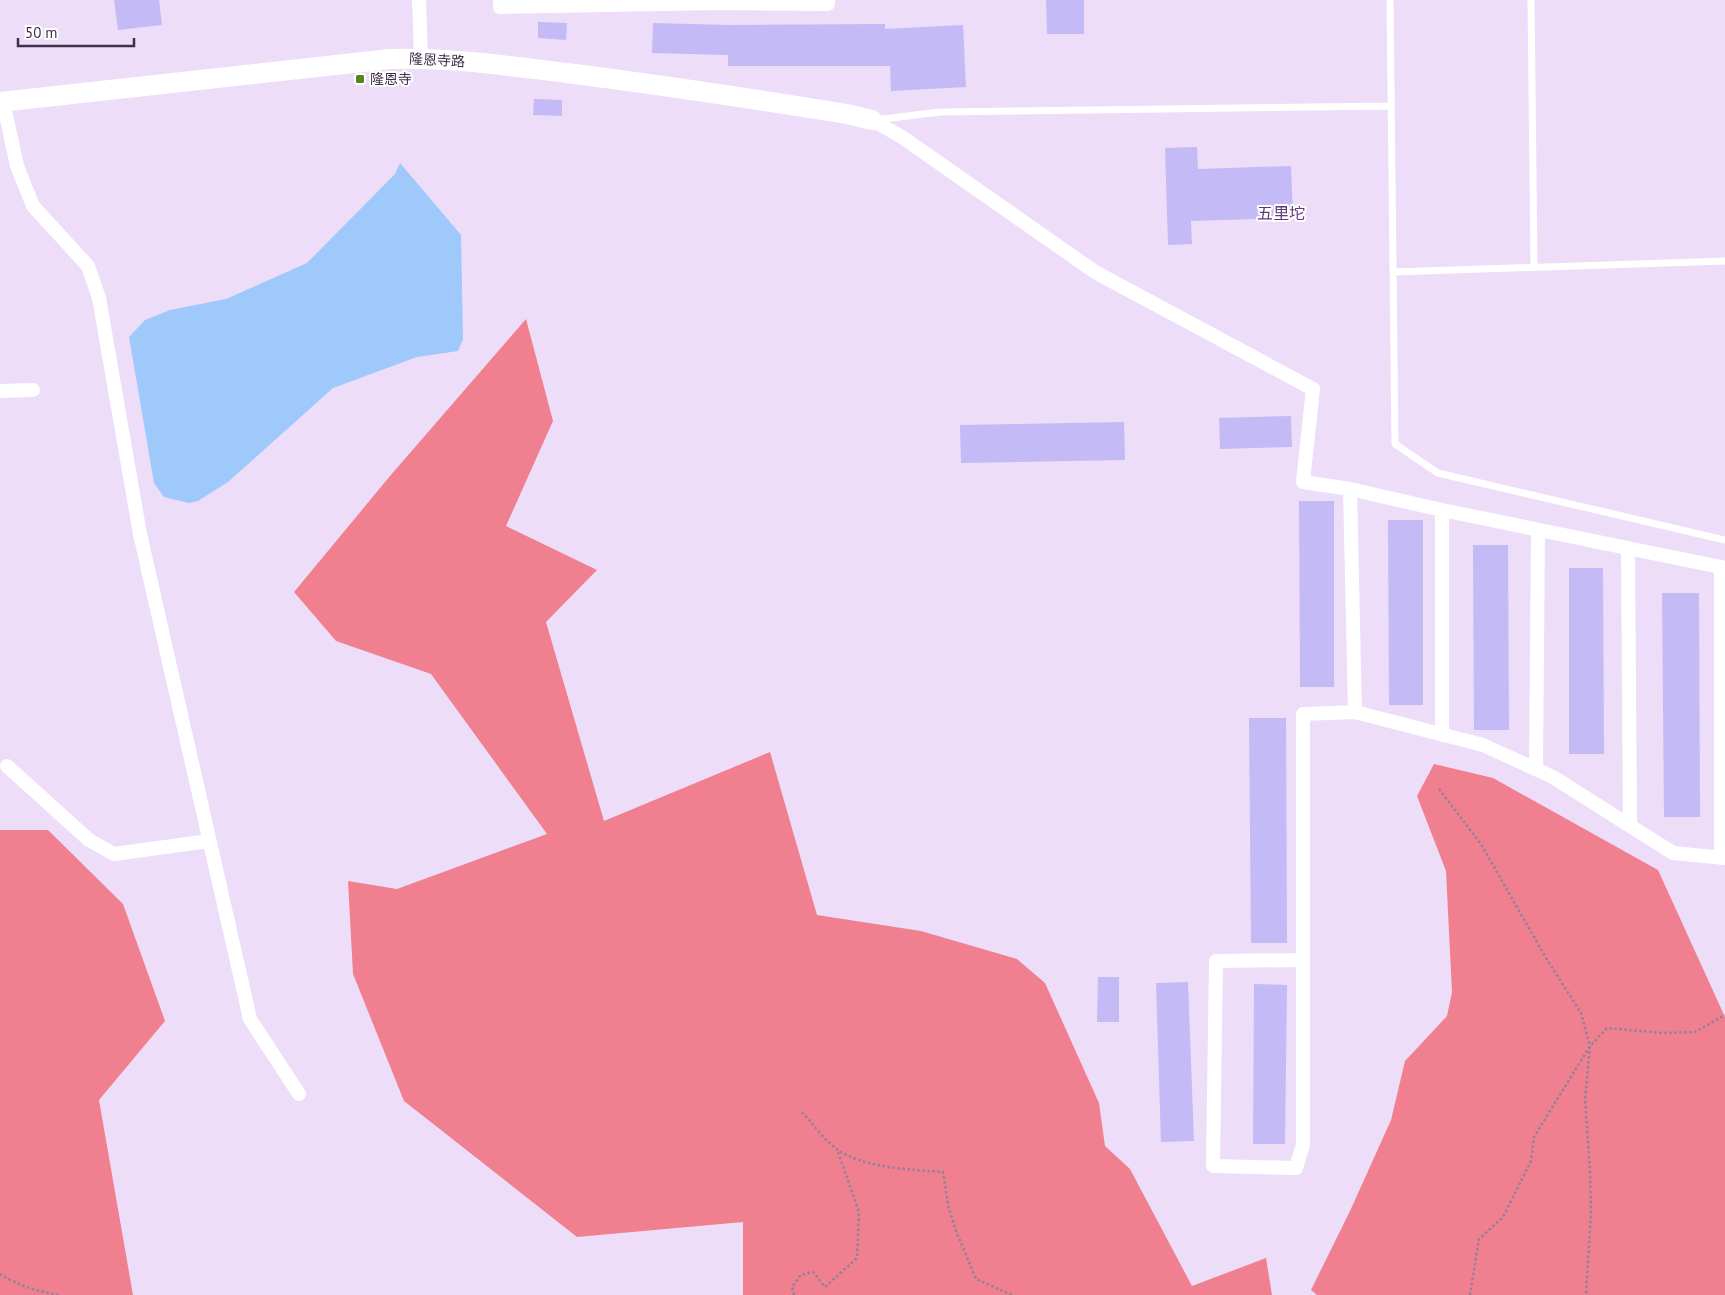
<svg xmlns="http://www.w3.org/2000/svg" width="1725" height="1295" font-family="'PT Sans','Noto Sans SC',sans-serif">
	<rect width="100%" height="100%" fill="#edddf8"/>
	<path fill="#f0808f" d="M526 319 553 421 506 526 597 570 546 622 604 821 770 752 817 915 921 931 1017 959 1045 983 1099 1103 1105 1146 1130 1169 1192 1286 1266 1258 1272 1295H743V1222L577 1237 404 1101 353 974 348 881 397 889 547 834 431 674 336 641 294 592 390 476Z
		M1434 764 1493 778 1658 870 1725 1017V1295H1317L1311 1290 1350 1211 1391 1120 1405 1061 1447 1016 1452 992 1446 871 1417 796Z
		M0 830H48L123 904 165 1021 99 1100 133 1295H0Z"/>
	<path fill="#9ec9fa" d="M400 163 461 235 463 339 458 351 417 357 333 388 228 482 198 501 189 503 164 497 154 483 129 337 145 320 170 310 226 299 307 263 395 174Z"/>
	<path fill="#c4baf5" d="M114 0H159L162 25 118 30Z
		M1046 0H1084V34H1047Z
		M538 22 567 23 566 40 538 38Z
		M653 23 728 25 885 24V29L963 25 966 87 891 91 890 66H728V55L652 53Z
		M534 99 562 100V116L533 115Z
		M1197 147 1198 169 1291 166 1293 218 1191 221 1192 244 1168 245 1165 148Z
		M1291 416 1292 447 1220 449 1219 418Z
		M1124 422 1125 460 961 463 960 425Z
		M1299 501H1334V687H1300Z
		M1388 520H1423V705H1389Z
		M1473 545H1508L1509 730H1474Z
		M1569 568H1603L1604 754H1569Z
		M1662 593H1699L1700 817H1664Z
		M1249 718H1286L1287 943H1251Z
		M1098 977H1119V1022H1097Z
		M1188 982 1194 1141 1161 1142 1156 983Z
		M1254 984 1287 985 1285 1144H1253Z"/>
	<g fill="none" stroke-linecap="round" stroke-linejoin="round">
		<path stroke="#91819b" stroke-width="2.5" stroke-dasharray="2.5 2.5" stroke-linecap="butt" d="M1439 789 1481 844 1546 958 1581 1013 1590 1046 1585 1100 1590 1171 1591 1212 1586 1295
			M802 1112C813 1124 824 1140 837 1149 862 1168 913 1170 943 1172L948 1205 956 1231 976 1279 1012 1295
			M0 1274C17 1285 41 1293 61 1295
			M794 1295 792 1287 801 1275 813 1272 825 1287 857 1258 859 1212 837 1149
			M1470 1295 1479 1239 1503 1217 1531 1161 1534 1137 1590 1046 1607 1028 1663 1033 1695 1032 1725 1015"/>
		<path stroke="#fff" stroke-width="7" d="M1390 0 1395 444 1438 473 1725 540
			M1531 0 1534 267
			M875 120 940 112 1391 106
			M1393 272 1725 261"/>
		<path stroke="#fff" stroke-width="14" d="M419 0 421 58
			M500 0V7L719 3 828 4V0
			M3 101 17 166 33 206 88 266 99 298 140 534 250 1019 299 1094
			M872 120 902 137 1095 272 1313 389 1303 482 1350 489 1442 510 1725 568
			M0 391 33 390
			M1350 489 1355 712
			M1442 510V735
			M1628 548 1630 826
			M7 766 89 840 114 854 209 841
			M1536 769 1538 530
			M1721 858V567
			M1303 960 1216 961 1213 1166 1296 1168 1303 1145V714L1355 712 1483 745 1553 777 1673 853 1725 858"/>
		<path stroke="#fff" stroke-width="20" d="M0 102 390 59C449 57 508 66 567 73 661 85 754 99 847 114L872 120"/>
	</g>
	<rect fill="#53861b" stroke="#fff" stroke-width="2" x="355" y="74" width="10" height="10" rx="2.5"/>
	<g text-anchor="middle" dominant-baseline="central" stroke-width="4" stroke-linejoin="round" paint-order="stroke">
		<g font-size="14" fill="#40304a" stroke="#fff">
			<text transform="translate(437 60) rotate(3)">隆恩寺路</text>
		</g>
		<g font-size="14" fill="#40304a" stroke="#fff" text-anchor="start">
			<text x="370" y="79">隆恩寺</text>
		</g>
		<g font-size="16" fill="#5f3a74" stroke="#fff">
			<text x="1281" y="213">五里坨</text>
		</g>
	</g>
	<path d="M18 38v8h116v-8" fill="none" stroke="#40304a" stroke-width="2.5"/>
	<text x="25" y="38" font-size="15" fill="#40304a" stroke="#ffffff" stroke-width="4" paint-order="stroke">50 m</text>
</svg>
